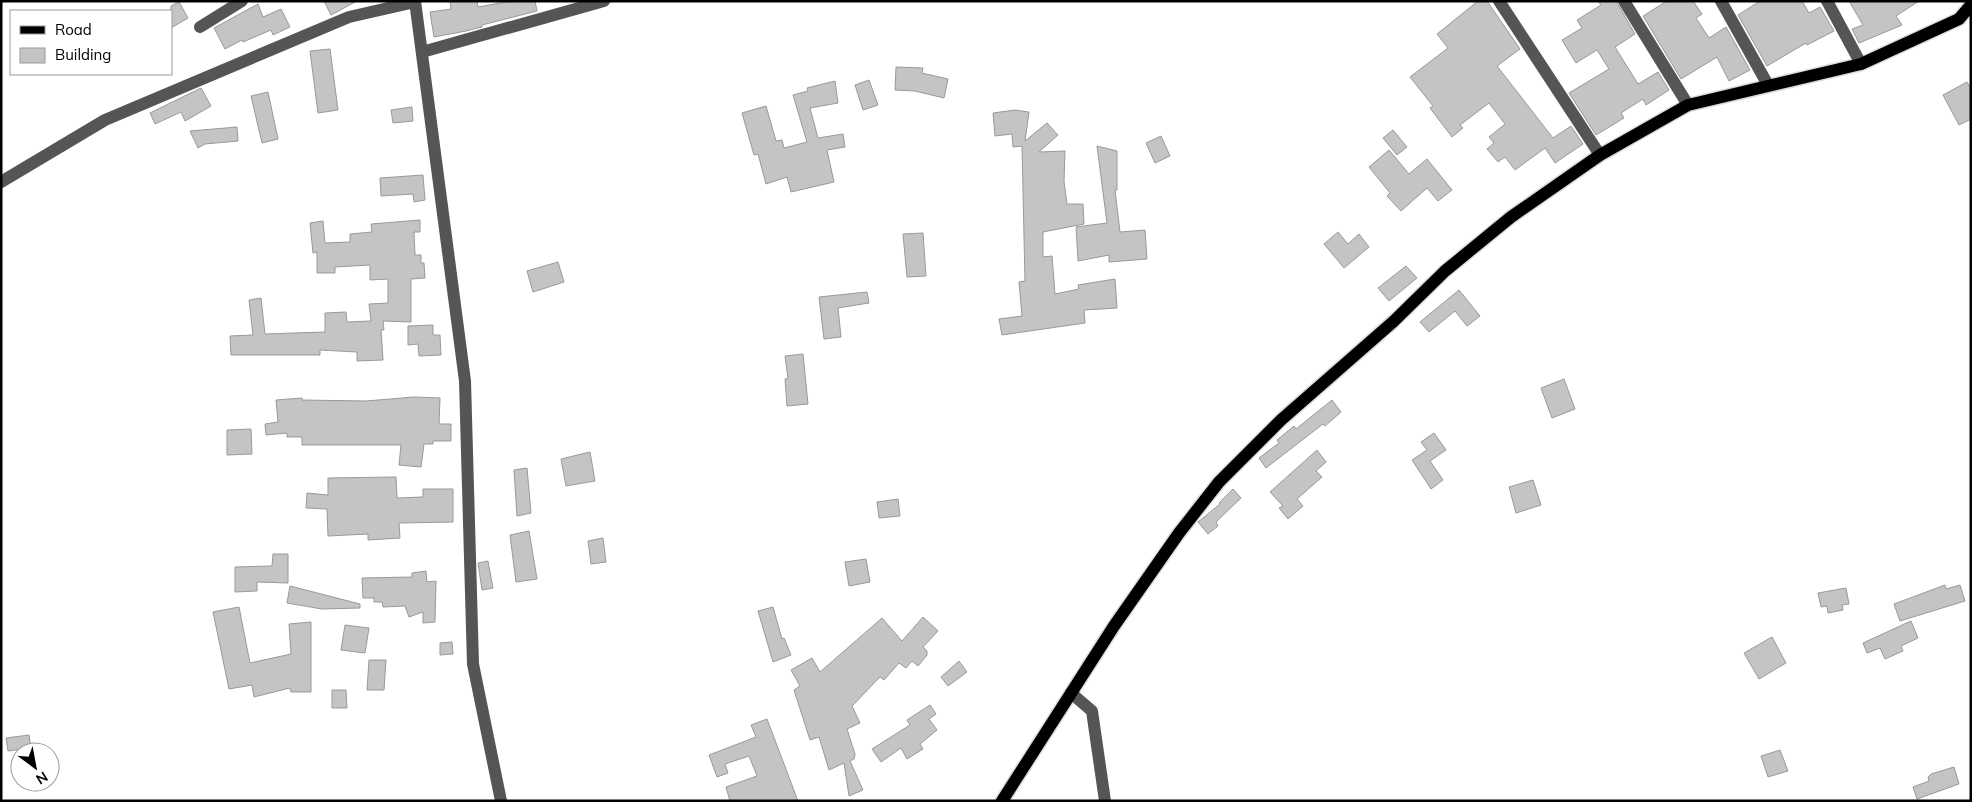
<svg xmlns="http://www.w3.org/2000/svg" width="1972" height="802" font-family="Mulish,sans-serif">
	<rect width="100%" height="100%" fill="#fff"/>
	<path fill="#c4c4c4" stroke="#999" d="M324 1H357L331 15Z
		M450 1H477L478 7 511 1H535L537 11 482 25V27L466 31 434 37 430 12 451 9Z
		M1478 1H1487L1520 49 1497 66 1553 138 1571 126 1583 144 1555 163 1545 148 1515 170 1505 157 1498 162 1487 149 1494 143 1489 137 1505 124 1489 103 1460 125 1463 128 1452 137 1430 108 1433 106 1410 77 1448 48 1437 34Z
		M1598 1H1616L1635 34 1615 47 1638 84 1658 72 1669 90 1646 105 1643 99 1621 113 1624 118 1596 135 1569 93 1609 69 1597 50 1576 63 1562 40 1582 28 1577 20 1601 5Z
		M1667 1H1693L1702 14 1696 18 1709 38 1726 27 1750 70 1729 81 1717 57 1681 79 1643 16Z
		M1760 1H1802L1809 13 1820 7 1834 31 1807 45 1806 43 1767 66 1738 15Z
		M1849 1H1919L1896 16 1902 25 1859 43 1852 29 1863 25Z
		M179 2 188 18 171 28V6Z
		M258 4 263 17 281 9 290 27 273 35 271 30 243 42 242 40 225 49 214 28Z
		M330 49 338 110 318 113 310 51Z
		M896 67 923 68 922 73 948 79 944 98 915 91 895 90Z
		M869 80 878 105 863 110 855 85Z
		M835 81 838 103 810 108 818 138 843 134 845 147 827 150 834 182 791 192 787 177 766 184 758 154 754 155 742 113 766 106 776 141 782 140 784 148 807 142 793 95 808 91 807 88Z
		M1967 82 1971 89V119L1959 125 1943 95Z
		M201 88 211 106 185 121 181 112 155 124 150 113Z
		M268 92 278 139 262 143 251 96Z
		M412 107 413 121 393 123 391 110Z
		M1015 110 1029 112 1025 141 1047 123 1058 135 1039 152 1065 151 1064 181 1067 204H1083L1084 224 1043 232V257L1052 256 1055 294 1079 289 1078 285 1115 279 1117 308 1084 310 1085 323 1002 335 999 319 1022 316 1019 282 1025 281 1022 146 1013 147 1012 134 995 136 993 113Z
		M237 127 238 141 205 144 198 148 190 131Z
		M1393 130 1407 147 1397 155 1383 138Z
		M1161 136 1170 156 1155 163 1146 143Z
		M1097 146 1117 151V190H1115L1120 232 1145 230 1147 259 1109 262V255L1078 261 1076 227 1107 223Z
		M1389 150 1409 174 1427 159 1452 190 1438 201 1427 188 1401 211 1387 196 1390 193 1369 167Z
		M423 175 425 200 414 202 413 194 381 196 380 178Z
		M420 220V232H414L415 255H421V263H424L425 278 411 279V322L383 321 384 330H381L383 360 357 361V352L320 350V355H231L230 336 253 335 249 300 261 298 265 334 325 332V313L346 312 347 322 371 321 369 304 388 303V279L370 280V265L335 267V273H317V252L313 253 310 223 323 221 325 243 350 242V234L372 232 371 224Z
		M1338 232 1348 244 1359 234 1369 247 1344 268 1324 244Z
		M923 233 926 276 907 277 903 234Z
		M558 262 564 282 533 292 527 271Z
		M1406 266 1417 278 1389 301 1378 288Z
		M1459 290 1480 316 1467 326 1455 311 1429 332 1420 322Z
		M867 292 869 303 838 308 841 337 824 339 819 297Z
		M433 325V335H440L441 355 419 356 418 344 408 345V326Z
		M803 354 808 404 787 406 785 379 788 378 785 356Z
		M1564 379 1575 409 1552 418 1541 388Z
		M414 397 440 398 439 424H451V441H433V444H424L421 467 399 465 401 445H302V437H287V433L266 435 265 424 278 422 276 400 302 398V400L366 401Z
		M1332 400 1341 412 1325 426 1323 424 1266 468 1259 458 1279 443 1277 440 1294 426 1296 429Z
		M251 429 252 454 227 455V430Z
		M1434 433 1446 450 1430 461 1443 480 1431 489 1412 460 1427 450 1421 442Z
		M1317 450 1326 462 1316 471 1322 477 1297 499 1303 506 1288 519 1279 508 1283 506 1270 492Z
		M590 452 595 481 566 486 561 459Z
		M527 468 531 513 517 516 514 470Z
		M396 477 397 498 423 497V489H453V522L399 523 400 538 368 540V534L328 536 327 509 306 508 307 493 328 495V478Z
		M1533 480 1541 505 1516 513 1509 487Z
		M1233 489 1241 498 1216 522 1218 526 1208 534 1198 522 1220 504 1219 503Z
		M898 499 900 516 879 518 877 502Z
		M529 531 537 579 516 582 510 535Z
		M603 538 606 562 591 564 588 541Z
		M273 554H288V583L257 582V591L235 592V567L272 566Z
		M866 559 870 582 849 586 845 562Z
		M488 561 493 588 482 590 478 563Z
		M426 571 427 582 436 581 435 622 423 623V612L409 617 405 606 383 607 382 602H374V598H363L362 578 412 577V573Z
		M1945 585 1946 589 1960 585 1965 601 1900 621 1894 604Z
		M290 586 360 604V608L322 609 287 603Z
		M1846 588 1849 604 1842 605 1843 610 1828 613 1827 606 1821 607 1818 593Z
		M239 607 250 663 291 654 289 624 311 622V692H291L290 688 254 697 252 685 229 689 213 612Z
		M773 607 782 639 784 638 791 655 773 662 758 611Z
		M923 617 938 631 923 647 927 651V655L918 666 912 661 906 668 899 663 884 680 880 677 852 706 860 723 847 729 855 754 854 759 850 761 863 790 849 796 844 763 829 770 819 737 810 740 794 690 800 686 791 670 812 658 820 672 882 618 902 641Z
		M1911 621 1918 638 1901 646 1903 651 1885 659 1880 648 1867 653 1863 643Z
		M345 625 369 628 365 653 341 650Z
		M1772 637 1786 663 1759 679 1744 653Z
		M452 642 453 654 440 655V643Z
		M369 660H386L384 690H367Z
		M959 661 967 672 948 686 941 677Z
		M332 690H346L347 708H332Z
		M930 705 936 714 929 719 937 730 920 744 923 749 907 759 901 748 881 762 872 749 910 725 907 720Z
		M767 719 798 801H730L726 787 757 776 749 756 725 764 728 773 717 777 709 755 756 737 751 725Z
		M29 735 31 748 8 751 6 738Z
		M1780 750 1788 771 1768 777 1761 756Z
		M1954 767 1959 784 1917 799 1913 787 1929 781 1928 777 1931 774Z"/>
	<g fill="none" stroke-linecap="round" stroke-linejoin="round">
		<g stroke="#dbdbdb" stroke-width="15">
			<path id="major" d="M1002 801 1114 626 1179 533 1219 482 1281 420 1394 321 1445 271 1511 217 1600 155 1688 105 1861 64 1959 19 1971 5"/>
		</g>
		<path stroke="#555" stroke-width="12" d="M415 1 465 381 473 664 501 801
			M1499 1 1600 155
			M1624 1 1688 105
			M1721 1 1768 85
			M1827 1 1861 64
			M200 27 242 1
			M422 52 604 1
			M1 182 105 120 349 17 415 2
			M1071 693 1092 711 1105 801"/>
		<use href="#major" stroke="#000" stroke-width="12"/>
	</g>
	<rect width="1972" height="802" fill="none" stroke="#000000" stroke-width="5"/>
	<rect x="10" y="10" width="162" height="65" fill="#ffffff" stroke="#999999"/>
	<rect x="20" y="26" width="25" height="8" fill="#000000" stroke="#999999"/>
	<text x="55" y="35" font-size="15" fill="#000000">Road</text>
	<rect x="20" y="48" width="25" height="15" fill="#c4c4c4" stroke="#999999"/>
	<text x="55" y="60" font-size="15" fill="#000000">Building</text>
	<g transform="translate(35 767) rotate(148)"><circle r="24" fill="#ffffff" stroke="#999999"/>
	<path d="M0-4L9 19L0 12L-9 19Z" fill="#000000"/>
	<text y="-8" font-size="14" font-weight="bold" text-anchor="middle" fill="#000000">N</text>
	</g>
</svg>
